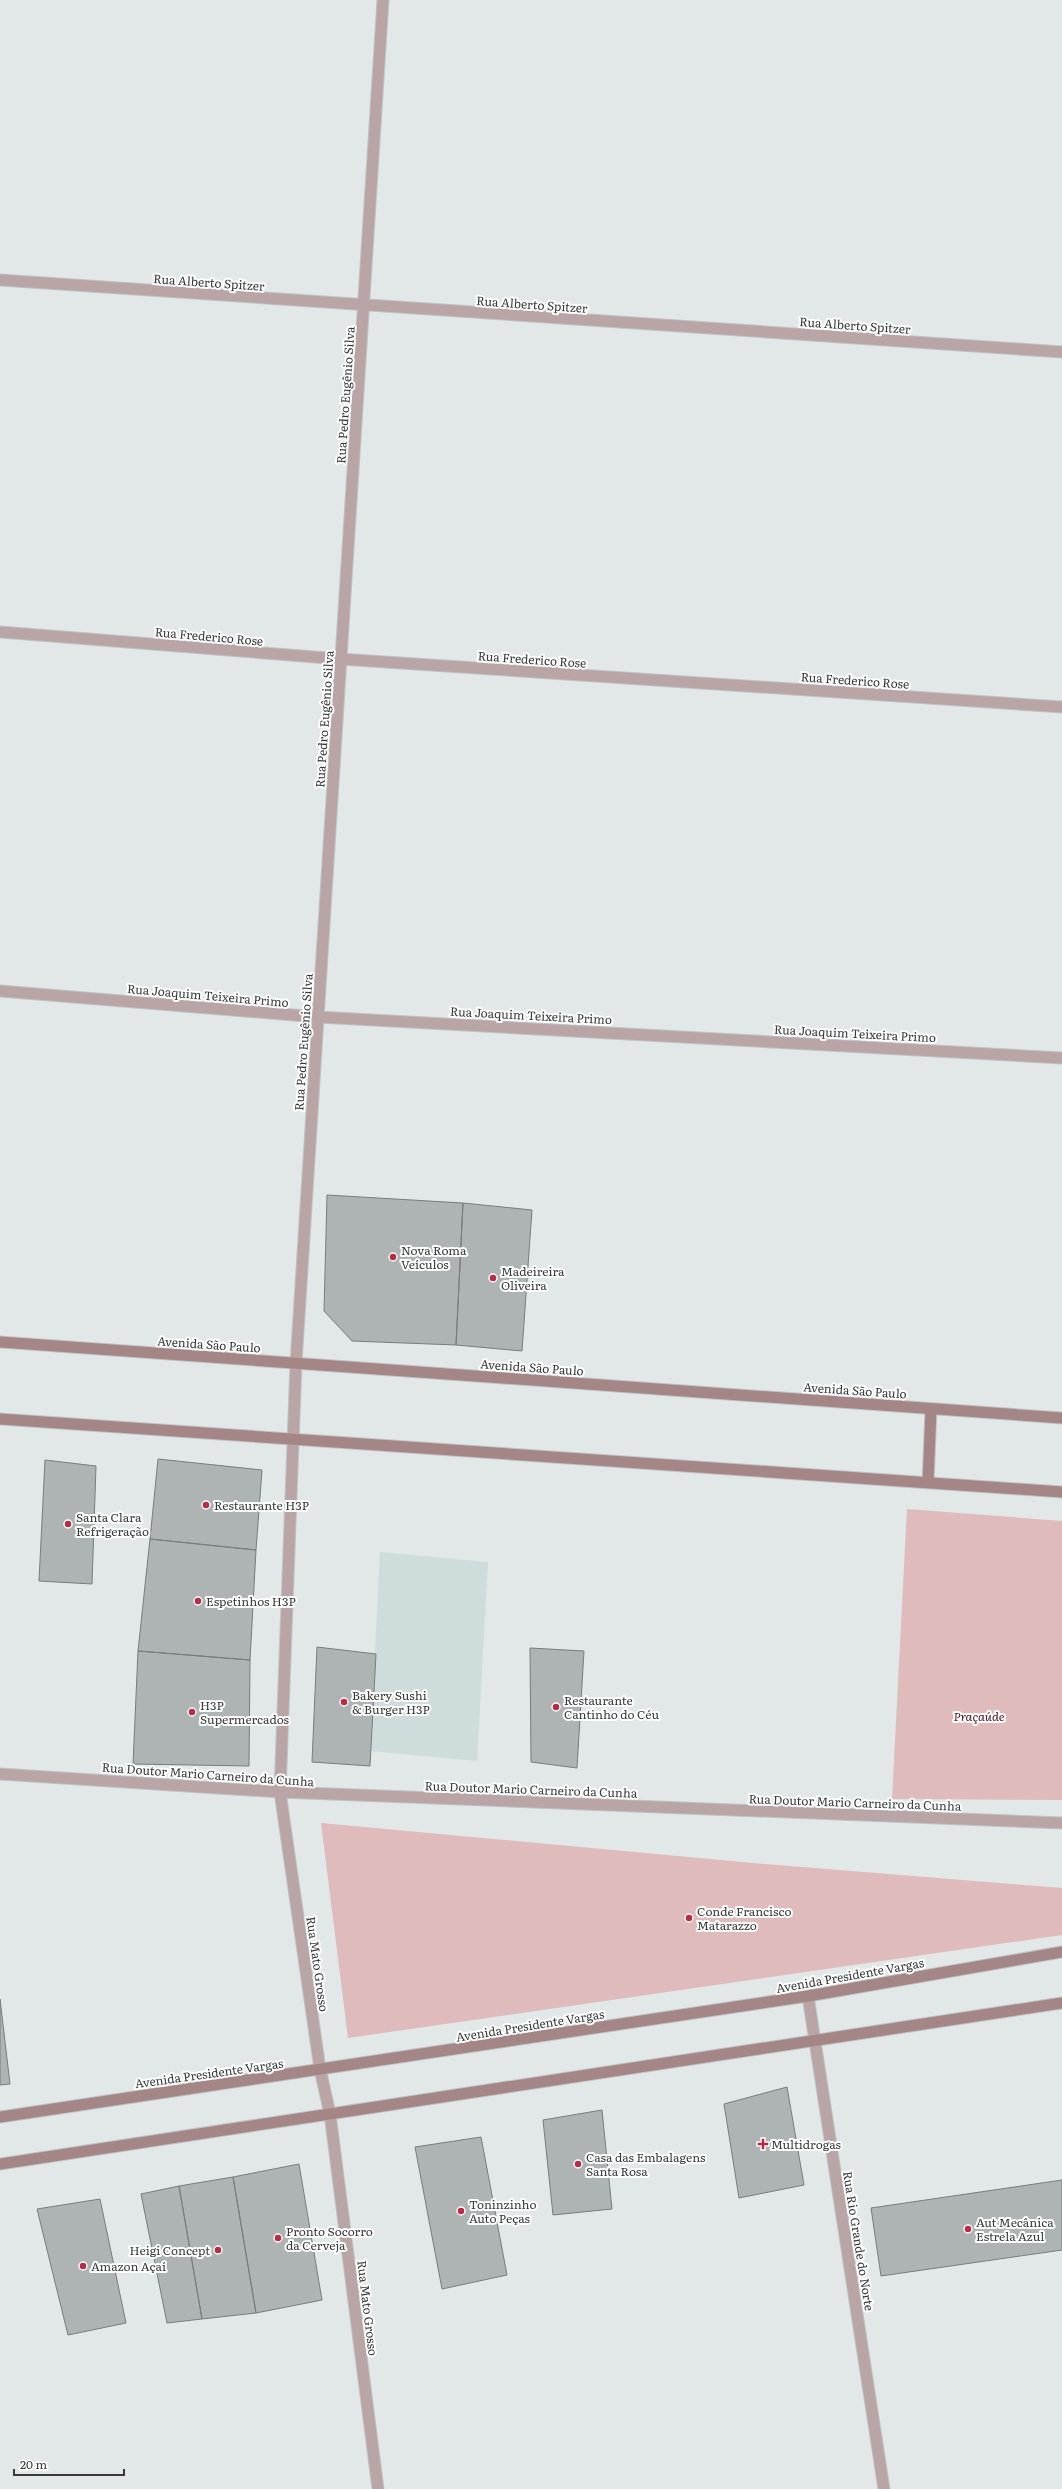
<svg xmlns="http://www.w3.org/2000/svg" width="1062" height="2489" font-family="Literata,serif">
	<rect width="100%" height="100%" fill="#e2e7e7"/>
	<path fill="#cedcdc" d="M380 1552 488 1562 477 1761 370 1751Z"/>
	<path fill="#dfbbbc" d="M907 1509 1062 1521V1800L892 1799Z
		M321 1823 753 1863 1062 1888V1935L348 2038Z"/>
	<path fill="#aeb3b3" stroke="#787c7c" d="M327 1195 463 1203 456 1345 352 1341 324 1311Z
		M463 1203 532 1210 522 1351 456 1345Z
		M158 1459 262 1470 256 1550 150 1539Z
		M45 1460 96 1466 92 1584 39 1581Z
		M150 1539 256 1550 250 1660 138 1651Z
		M317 1647 376 1654 370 1766 312 1762Z
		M530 1648 584 1651 577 1768 531 1762Z
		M138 1651 250 1660 249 1766 133 1764Z
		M0 1999 10 2084 0 2085Z
		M787 2087 804 2185 739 2198 724 2104Z
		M602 2110 612 2209 553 2215 543 2120Z
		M481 2137 507 2275 442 2289 415 2147Z
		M299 2164 322 2300 256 2313 233 2177Z
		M233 2177 256 2313 202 2319 179 2186Z
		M1062 2180V2250L881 2276 871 2208Z
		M179 2186 202 2319 167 2323 141 2194Z
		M100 2199 126 2323 68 2335 37 2209Z"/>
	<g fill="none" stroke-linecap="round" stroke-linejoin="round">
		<g stroke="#c0c4c4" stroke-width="13">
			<path id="minor" d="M0 280 1062 352
				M0 632 340 659 1062 707
				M0 991 318 1017 1062 1058
				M0 1774 280 1792 1062 1823
				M808 1996 884 2489
				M378 2489 330 2114 320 2069 280 1792 296 1363 383 0"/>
		</g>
		<g stroke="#c0c4c4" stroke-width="13">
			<path id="secondary" d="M0 1342 1062 1418
				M0 1419 1062 1492
				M928 1482 931 1409
				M0 2117 808 1996 1062 1952
				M0 2164 1062 2003"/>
		</g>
		<use href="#minor" stroke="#baa5a6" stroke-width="11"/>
		<use href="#secondary" stroke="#a48687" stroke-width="11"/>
	</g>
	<g fill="#bc2b46" stroke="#fff" stroke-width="1.5">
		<circle cx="393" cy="1257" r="4"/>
		<circle cx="493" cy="1278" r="4"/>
		<circle cx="206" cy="1505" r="4"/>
		<circle cx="68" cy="1524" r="4"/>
		<circle cx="198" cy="1601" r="4"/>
		<circle cx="344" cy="1702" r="4"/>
		<circle cx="556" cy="1707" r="4"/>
		<circle cx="192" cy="1712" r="4"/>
		<circle cx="689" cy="1918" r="4"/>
		<path d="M761 2138h4v4h4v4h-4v4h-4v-4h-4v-4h4z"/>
		<circle cx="578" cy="2164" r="4"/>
		<circle cx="461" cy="2211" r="4"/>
		<circle cx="968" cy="2229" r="4"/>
		<circle cx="278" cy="2238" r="4"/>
		<circle cx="218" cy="2250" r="4"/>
		<circle cx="83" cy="2266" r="4"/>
	</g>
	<g text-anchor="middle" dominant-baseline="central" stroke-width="4" stroke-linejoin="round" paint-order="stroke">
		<g font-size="12" fill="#383a3a" stroke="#fff">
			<text transform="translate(209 282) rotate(4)">Rua Alberto Spitzer</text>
			<text transform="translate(532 304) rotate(4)">Rua Alberto Spitzer</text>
			<text transform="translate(855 325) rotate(4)">Rua Alberto Spitzer</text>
			<text transform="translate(345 395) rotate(-86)">Rua Pedro Eugênio Silva</text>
			<text transform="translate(209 636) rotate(5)">Rua Frederico Rose</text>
			<text transform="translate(532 659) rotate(4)">Rua Frederico Rose</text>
			<text transform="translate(855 680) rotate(4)">Rua Frederico Rose</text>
			<text transform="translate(324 719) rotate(-86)">Rua Pedro Eugênio Silva</text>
			<text transform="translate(208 995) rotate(5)">Rua Joaquim Teixeira Primo</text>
			<text transform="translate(531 1015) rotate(3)">Rua Joaquim Teixeira Primo</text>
			<text transform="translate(855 1033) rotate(3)">Rua Joaquim Teixeira Primo</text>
			<text transform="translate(303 1042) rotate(-86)">Rua Pedro Eugênio Silva</text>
			<text transform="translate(209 1344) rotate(4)">Avenida São Paulo</text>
			<text transform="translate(532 1367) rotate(4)">Avenida São Paulo</text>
			<text transform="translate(855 1390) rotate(4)">Avenida São Paulo</text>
			<text transform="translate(208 1774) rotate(4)">Rua Doutor Mario Carneiro da Cunha</text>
			<text transform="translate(531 1789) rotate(2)">Rua Doutor Mario Carneiro da Cunha</text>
			<text transform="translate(855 1802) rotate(2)">Rua Doutor Mario Carneiro da Cunha</text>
			<text transform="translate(318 1964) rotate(82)">Rua Mato Grosso</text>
			<text transform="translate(850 1975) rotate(-10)">Avenida Presidente Vargas</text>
			<text transform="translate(530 2025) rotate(-9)">Avenida Presidente Vargas</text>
			<text transform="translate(209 2073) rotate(-8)">Avenida Presidente Vargas</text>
			<text transform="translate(859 2241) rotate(81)">Rua Rio Grande do Norte</text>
			<text transform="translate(368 2308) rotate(83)">Rua Mato Grosso</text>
		</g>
		<g font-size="12" fill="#383a3a" stroke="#fff" text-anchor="start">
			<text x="401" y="1250">Nova Roma<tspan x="401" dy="14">Veículos</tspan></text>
			<text x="501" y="1271">Madeireira<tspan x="501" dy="14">Oliveira</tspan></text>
			<text x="214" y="1505">Restaurante H3P</text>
			<text x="76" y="1517">Santa Clara<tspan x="76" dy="14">Refrigeração</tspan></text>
			<text x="206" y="1601">Espetinhos H3P</text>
			<text x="352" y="1695">Bakery Sushi<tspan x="352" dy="14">&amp; Burger H3P</tspan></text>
			<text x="564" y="1700">Restaurante<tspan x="564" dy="14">Cantinho do Céu</tspan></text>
			<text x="200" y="1705">H3P<tspan x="200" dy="14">Supermercados</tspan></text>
			<text x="697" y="1911">Conde Francisco<tspan x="697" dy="14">Matarazzo</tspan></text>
			<text x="771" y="2144">Multidrogas</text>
			<text x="586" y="2157">Casa das Embalagens<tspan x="586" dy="14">Santa Rosa</tspan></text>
			<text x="469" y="2204">Toninzinho<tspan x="469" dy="14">Auto Peças</tspan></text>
			<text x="976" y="2222">Aut Mecânica<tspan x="976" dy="14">Estrela Azul</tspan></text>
			<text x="286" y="2231">Pronto Socorro<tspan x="286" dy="14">da Cerveja</tspan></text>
			<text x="210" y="2250" text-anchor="end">Heigi Concept</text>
			<text x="91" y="2266">Amazon Açaí</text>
		</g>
		<g font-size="12" font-style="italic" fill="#4b131b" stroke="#fff">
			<text x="979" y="1716">Praçaúde</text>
		</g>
	</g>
	<path d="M14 2469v6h110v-6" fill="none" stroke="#383a3a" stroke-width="2"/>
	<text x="20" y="2469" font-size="12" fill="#383a3a" stroke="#ffffff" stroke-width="3" paint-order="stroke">20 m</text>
</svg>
